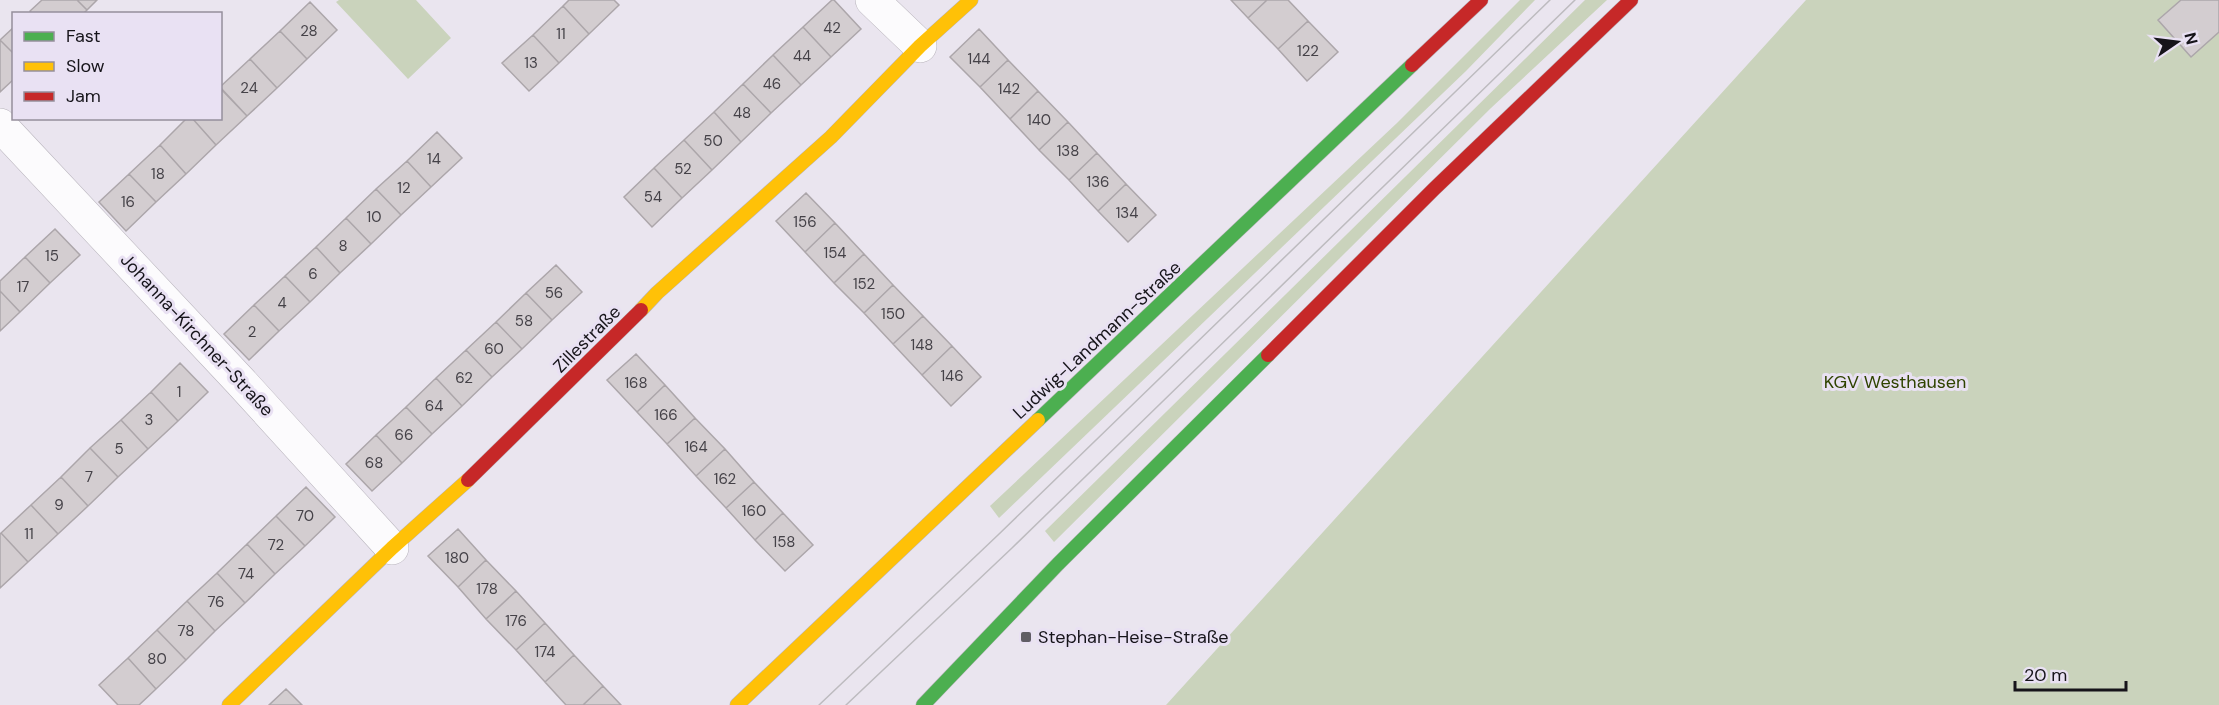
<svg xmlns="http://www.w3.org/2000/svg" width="2219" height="705" font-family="'DM Sans',sans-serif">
	<rect width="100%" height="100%" fill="#eae5ef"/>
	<path fill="#cad3bc" d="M339 0H416L451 38 408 79 336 2Z
		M1520 0H1535L1466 71 999 518 990 506 1397 123Z
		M1585 0H1607L1491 108 1054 542 1045 531Z
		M1806 0H2219V705H1166Z"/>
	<path fill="#d3cdd0" stroke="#aca6aa" stroke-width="1.5" d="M42 0H77L87 10 83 14H32L30 11Z
		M77 0H97L87 10Z
		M569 0H614L619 5 589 34 563 6Z
		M832 0H834L861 29 831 57 803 27Z
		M1231 0H1267L1248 18Z
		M1267 0H1288L1308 21 1278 49 1248 18Z
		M2181 0H2219V32L2191 57 2158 20Z
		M310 2 337 30 307 59 280 31Z
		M563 6 589 34 559 63 533 35Z
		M1308 21 1338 52 1307 81 1278 49Z
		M14 27V54L0 40Z
		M803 27 831 57 801 85 773 55Z
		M979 29 1008 60 980 87 950 57Z
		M280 31 307 59 277 88 250 59Z
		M533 35 559 63 529 91 502 63Z
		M0 40 14 54V79L0 92Z
		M773 55 801 85 771 113 743 84Z
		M250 59 277 88 247 116 220 87Z
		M1008 60 1038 91 1010 119 980 87Z
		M743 84 771 113 741 142 714 112Z
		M220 88 247 116 216 145 192 118H220Z
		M1038 91 1068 122 1039 150 1010 119Z
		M714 112 741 142 712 170 684 140Z
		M187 118H192L216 145 186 174 160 145Z
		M1068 122 1097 153 1069 180 1039 150Z
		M437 132 462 158 431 187 407 161Z
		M684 140 712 170 682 198 654 168Z
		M160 145 186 174 156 202 129 174Z
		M1097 153 1126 184 1098 211 1069 180Z
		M407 161 431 187 401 215 376 189Z
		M654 168 682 198 652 227 624 197Z
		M129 174 156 202 126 231 99 202Z
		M1126 184 1156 215 1128 242 1098 211Z
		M376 189 401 215 371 244 346 218Z
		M806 193 835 223 805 252 776 221Z
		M346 218 371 244 340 273 316 247Z
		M835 223 864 254 834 283 805 252Z
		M55 229 80 255 50 283 25 257Z
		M316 247 340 273 310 302 285 276Z
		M864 254 893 285 864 313 834 283Z
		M25 257 50 283 20 312 0 291V281Z
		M556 265 582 292 552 320 526 293Z
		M285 276 310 302 279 331 254 305Z
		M893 285 923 316 893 344 864 313Z
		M0 291 20 312 0 331Z
		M526 293 552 320 522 349 496 322Z
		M254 305 279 331 249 360 224 334Z
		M923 316 952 346 922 375 893 344Z
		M496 322 522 349 492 377 466 350Z
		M952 346 981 377 951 406 922 375Z
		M466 350 492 377 462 406 436 378Z
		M636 354 665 385 637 412 607 380Z
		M180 363 208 392 178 421 151 392Z
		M436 378 462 406 432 434 406 407Z
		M665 385 695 418 667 444 637 412Z
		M151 392 178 421 148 449 121 420Z
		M406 407 432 434 402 463 376 435Z
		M695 418 725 449 696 476 667 444Z
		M121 420 148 449 118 477 90 448Z
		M376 435 402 463 372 491 346 464Z
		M90 448 118 477 88 506 61 477Z
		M725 449 754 482 726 508 696 476Z
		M61 477 88 506 58 534 31 505Z
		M754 482 783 513 755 540 726 508Z
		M306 487 335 517 305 546 276 516Z
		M31 505 58 534 28 562 1 533Z
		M783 513 813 545 785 571 755 540Z
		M276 516 305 546 275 574 247 544Z
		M458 529 486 560 458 587 428 556Z
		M1 533 28 562 0 588V534Z
		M247 544 275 574 245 603 217 573Z
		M486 560 516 591 486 619 458 587Z
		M217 573 245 603 215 631 187 601Z
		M516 591 545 623 516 650 486 619Z
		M187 601 215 631 186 660 157 630Z
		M545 623 574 655 545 682 516 650Z
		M157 630 186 660 156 689 128 658Z
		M574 655 603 686 583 705H566L545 682Z
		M128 658 156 689 139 705H118L99 685Z
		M603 686 621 705H583Z
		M286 689 302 705H269Z"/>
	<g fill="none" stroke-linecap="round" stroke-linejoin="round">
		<g stroke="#b8b4bc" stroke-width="34">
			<path id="street" d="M872 0 920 46
				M0 125 240 381 392 548"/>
		</g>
		<g stroke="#b8b4bc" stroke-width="15">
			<path id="fast" d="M1038 420 1412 65
				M923 705 1058 564 1268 355"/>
		</g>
		<g stroke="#b8b4bc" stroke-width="15">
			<path id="slow" d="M641 310 657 293 831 137 920 46 971 0
				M229 705 392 548 468 480
				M737 705 1038 420"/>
		</g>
		<g stroke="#b8b4bc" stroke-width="15">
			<path id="jam" d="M1412 65 1481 0
				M1268 355 1434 189 1631 0
				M468 480 641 310"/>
		</g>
		<use href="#street" stroke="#fcfbfd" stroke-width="33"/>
		<use href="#fast" stroke="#4caf50" stroke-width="14"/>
		<use href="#slow" stroke="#ffc107" stroke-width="14"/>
		<use href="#jam" stroke="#c62828" stroke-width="14"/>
		<path stroke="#bdbbbf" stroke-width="1.5" d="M819 705 998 535 1550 0
			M846 705 1012 548 1575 0"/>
	</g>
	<rect fill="#605d65" stroke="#e9e1f3" stroke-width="2" x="1020" y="631" width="12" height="12" rx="3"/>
	<g text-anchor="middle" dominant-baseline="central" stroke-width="6" stroke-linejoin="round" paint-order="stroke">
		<g font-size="15" fill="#454248">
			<text x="832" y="28">42</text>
			<text x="309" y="31">28</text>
			<text x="561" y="34">11</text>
			<text x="1308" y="51">122</text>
			<text x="802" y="56">44</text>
			<text x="979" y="59">144</text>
			<text x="531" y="63">13</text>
			<text x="772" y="84">46</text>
			<text x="249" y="88">24</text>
			<text x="1009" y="89">142</text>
			<text x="742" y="113">48</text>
			<text x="1039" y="120">140</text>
			<text x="713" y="141">50</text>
			<text x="1068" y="151">138</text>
			<text x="434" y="159">14</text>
			<text x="683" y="169">52</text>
			<text x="158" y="174">18</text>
			<text x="1098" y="182">136</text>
			<text x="404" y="188">12</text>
			<text x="653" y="197">54</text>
			<text x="128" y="202">16</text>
			<text x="1127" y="213">134</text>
			<text x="374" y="217">10</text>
			<text x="805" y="222">156</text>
			<text x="343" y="246">8</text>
			<text x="835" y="253">154</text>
			<text x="52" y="256">15</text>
			<text x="313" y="274">6</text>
			<text x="864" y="284">152</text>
			<text x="23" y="287">17</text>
			<text x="554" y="293">56</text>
			<text x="282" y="303">4</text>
			<text x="893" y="314">150</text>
			<text x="524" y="321">58</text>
			<text x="252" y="332">2</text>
			<text x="922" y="345">148</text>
			<text x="494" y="349">60</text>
			<text x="952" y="376">146</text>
			<text x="464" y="378">62</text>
			<text x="636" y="383">168</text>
			<text x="179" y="392">1</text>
			<text x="434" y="406">64</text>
			<text x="666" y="415">166</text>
			<text x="149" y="420">3</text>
			<text x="404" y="435">66</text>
			<text x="696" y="447">164</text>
			<text x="119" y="449">5</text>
			<text x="374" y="463">68</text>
			<text x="89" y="477">7</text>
			<text x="725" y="479">162</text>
			<text x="59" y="505">9</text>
			<text x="754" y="511">160</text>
			<text x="305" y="516">70</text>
			<text x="29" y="534">11</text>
			<text x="784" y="542">158</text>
			<text x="276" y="545">72</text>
			<text x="457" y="558">180</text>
			<text x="246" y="574">74</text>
			<text x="487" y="589">178</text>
			<text x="216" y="602">76</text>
			<text x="516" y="621">176</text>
			<text x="186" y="631">78</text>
			<text x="545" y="652">174</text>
			<text x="157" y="659">80</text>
		</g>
		<g font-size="18" fill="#16141a" stroke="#e9e1f3">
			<text transform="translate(197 335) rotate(47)">Johanna-Kirchner-Straße</text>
			<text transform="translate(587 339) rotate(-45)">Zillestraße</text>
			<text transform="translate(1097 340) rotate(-43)">Ludwig-Landmann-Straße</text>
		</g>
		<g font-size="18" fill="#2f4300" stroke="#e9e1f3">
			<text x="1895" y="382">KGV Westhausen</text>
		</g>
		<g font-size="18" fill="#16141a" stroke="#e9e1f3" text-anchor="start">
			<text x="1038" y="637">Stephan-Heise-Straße</text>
		</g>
	</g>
	<rect x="12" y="12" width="210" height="108" fill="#e9e1f3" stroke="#958f9c" stroke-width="1.5"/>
	<rect x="24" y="32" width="30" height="9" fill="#4caf50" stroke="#958f9c" stroke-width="1.5"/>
	<text x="66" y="42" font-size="18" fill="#16141a">Fast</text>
	<rect x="24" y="62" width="30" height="9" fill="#ffc107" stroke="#958f9c" stroke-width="1.5"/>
	<text x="66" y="72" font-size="18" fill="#16141a">Slow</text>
	<rect x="24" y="92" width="30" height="9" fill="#c62828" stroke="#958f9c" stroke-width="1.5"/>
	<text x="66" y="102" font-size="18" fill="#16141a">Jam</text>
	<g transform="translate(2177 42) rotate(76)" stroke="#e9e1f3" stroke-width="4.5" paint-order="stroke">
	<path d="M0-4.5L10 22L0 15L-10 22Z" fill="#16141a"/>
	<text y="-9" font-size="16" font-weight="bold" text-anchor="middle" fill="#16141a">N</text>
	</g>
	<path d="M2015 681v9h111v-9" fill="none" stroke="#16141a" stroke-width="3"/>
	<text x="2024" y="681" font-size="18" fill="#16141a" stroke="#e9e1f3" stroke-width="4.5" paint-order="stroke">20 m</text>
</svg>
